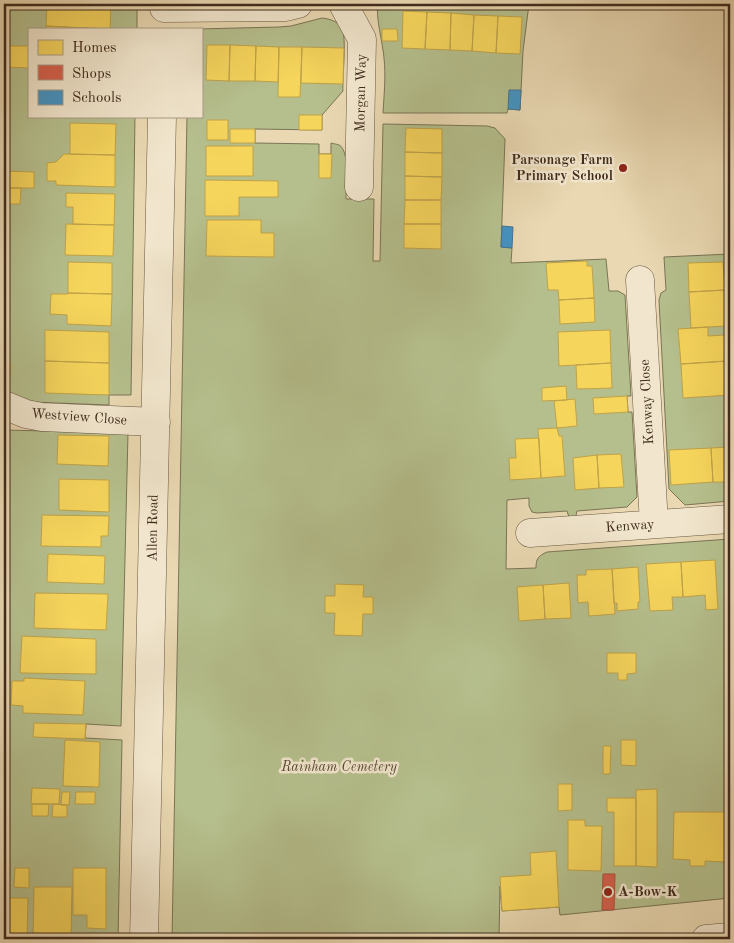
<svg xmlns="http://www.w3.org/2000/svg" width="734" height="943" font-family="'Old Standard TT',serif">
	<rect width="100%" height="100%" fill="#e9d8b2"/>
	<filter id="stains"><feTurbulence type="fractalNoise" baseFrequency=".004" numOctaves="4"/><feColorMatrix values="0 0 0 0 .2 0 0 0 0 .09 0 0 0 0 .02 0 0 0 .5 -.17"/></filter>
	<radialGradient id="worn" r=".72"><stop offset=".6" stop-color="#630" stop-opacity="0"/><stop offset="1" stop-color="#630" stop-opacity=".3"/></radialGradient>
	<path fill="#b5bf8d" stroke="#7a7555" d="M4 4H34V8L50 4H137V29H29V116H135L131 395H109V405L30 402 9 394V387L4 386Z
		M378 4H529L523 51 520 110 508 109 507 113H383C384 95 386 76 384 58 383 44 375 15 378 4Z
		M322 18C330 19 338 21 342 29 347 39 342 78 343 91L322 115V130L255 129V143L319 144V154H331V143C334 144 337 144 339 145 350 150 346 188 346 199H374L373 261H380L383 124 487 126 495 128 505 139 501 247 512 248 511 263 606 259 609 291H618L625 295 631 396H627L628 412H632L637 497 627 507 577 511 573 529 567 511 537 513 532 512 529 506V498L507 500 506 569 536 568C536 559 538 556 547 552L730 539V898L560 915 559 907 502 911 500 886 499 936 474 939H172L187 116H201V29H198L279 27 291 26Z
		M730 254V501L685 505 669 489 659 300 661 293 666 290 664 257Z
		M4 430 128 433 121 726 86 724 85 738 122 740 118 939H4Z"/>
	<path fill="#f6d55c" stroke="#bfa249" d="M12 4H34V8H12Z
		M47 4H111L110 29 46 26Z
		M403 11 427 12 425 49 402 48Z
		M427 12 451 13 450 50 425 49Z
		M451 13 474 15 472 51 450 50Z
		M474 15 498 16 496 53 472 51Z
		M498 16 522 17 520 54 496 53Z
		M46 26 96 29H46Z
		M382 29H397L398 41H382Z
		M207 45H230L229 81 206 80Z
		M230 45 256 46 255 81H229Z
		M7 46H29V68L6 67Z
		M256 46 279 47 278 82 255 81Z
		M279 47H302L300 97H278Z
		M302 47 344 48 343 84 301 83Z
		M299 115H322V130H299Z
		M207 120H228V140H207Z
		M70 123 116 124 115 155 70 154Z
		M406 128 442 129V153L405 152Z
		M230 129H255V143H230Z
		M206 146H253V176H206Z
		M405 152 442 153V177L405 176Z
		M64 154 115 155V187L56 185V181H47V163L56 162Z
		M319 154H332L331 178H319Z
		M4 171 34 172V188H4Z
		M405 176 442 177 441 200H405Z
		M205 180 278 181V197H239V216H205Z
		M4 188H21L20 204H4Z
		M66 193 115 194 114 225 73 224V207H66Z
		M405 200H441V224H404Z
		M207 220H261V233H274V257L206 256Z
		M66 224 114 225 113 256 65 255Z
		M404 224H441V249L404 248Z
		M587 261V266H592L594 298 559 300 558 290H548L546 263Z
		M68 262 112 263V294L68 293Z
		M723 262 725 290 689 292 688 263Z
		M725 290H730V314H725L726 326 691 328 689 292Z
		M68 293 112 294 111 326 67 324V315L50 314 51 294H68Z
		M594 298 595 322 560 324 559 300Z
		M708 327V336L725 335 727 361 681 364 678 329Z
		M45 330 109 332V363L45 361Z
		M610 330 611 363 559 366 558 332Z
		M45 361 109 363V395L45 393Z
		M727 361H730V395L683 398 681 364Z
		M4 363H11L9 387 4 386Z
		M611 363 612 388 577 389 576 365Z
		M566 386 567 400 542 401V388Z
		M627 396 628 412 594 414 593 398Z
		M575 399 577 426 557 428 554 401Z
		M557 428 559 436H562L565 476 541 478 538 429Z
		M58 435 109 436 108 466 57 464Z
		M539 438 541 478 510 480 509 458H516L515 439Z
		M730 447V482H713L711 448Z
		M711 448 713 482 671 485 669 450Z
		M621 454 624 487 599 488 597 455Z
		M597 455 599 488 575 490 573 458Z
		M59 479 109 480V512L59 510Z
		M42 515 109 516 108 536H101V547L41 546Z
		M48 554 105 556 104 584 47 582Z
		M715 560 718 609 706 610 705 595 683 597 681 562Z
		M730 560V606H727L724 561Z
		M681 562 683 597H672L673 610 650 611 646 564Z
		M638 567 640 602H638V609L617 611V603H614L612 569Z
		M612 569 615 614 589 616 588 602 578 603 577 575H586V570Z
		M569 583 571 618 545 619 543 585Z
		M335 584 364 585 363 597H373V614H363L362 636 334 635 335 613H325V596H335Z
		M543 585 545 619 519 621 517 587Z
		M35 593 108 594 106 630 34 628Z
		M22 636 96 639V674L20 673Z
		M607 653H636V673L627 674V680H618V673H607Z
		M24 678 85 681 83 715 23 713V706L11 705 12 681H24Z
		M34 723 86 724 85 739 33 737Z
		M65 740 100 742 99 787 63 786Z
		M621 740H636V766L621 765Z
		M603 746H611L610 774H603Z
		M558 784H572V810L558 811Z
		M32 788 60 789 59 804H31Z
		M657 789V867L636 866V790Z
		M62 792H70L69 805H61Z
		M76 792H95V804H75Z
		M607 798H636V866H614V812H607Z
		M32 804H49L48 816H32Z
		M53 804 67 805V817H52Z
		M674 812H726L725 862 705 861V866H690V860L673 859Z
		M568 820H585V826H602L601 871 568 870Z
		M556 851 559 907 502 911 500 877 531 875 530 853Z
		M15 868H29V888L14 887Z
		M73 868H106V929L87 928V915H73Z
		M34 887H72L71 939H33Z
		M4 898H28L27 939H4Z"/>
	<path fill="#d6604d" stroke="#a9503f" d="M603 874H615L614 910H602Z"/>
	<path fill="#4393c3" stroke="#427491" d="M509 90H521L520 110 508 109Z
		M502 226 513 227 512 248 501 247Z"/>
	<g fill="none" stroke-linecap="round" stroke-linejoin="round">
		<g stroke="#6a5642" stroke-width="29">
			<path id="minor" d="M343 4 362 39 359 187
				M164 8 286 7 298 4
				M640 280 654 524
				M4 405 26 414 42 417 156 422
				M530 533 730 519
				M144 939 162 116"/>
		</g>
		<g stroke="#6a5642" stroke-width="29">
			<path id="tertiary" d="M706 939 730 937"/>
		</g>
		<use href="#minor" stroke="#f1e6cd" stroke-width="28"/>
		<use href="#tertiary" stroke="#f1e6cd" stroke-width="28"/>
	</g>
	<g fill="#8f2418" stroke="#f1e6cd" stroke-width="2">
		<circle cx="623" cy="168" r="5"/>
		<circle cx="608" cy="892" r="5"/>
	</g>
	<g text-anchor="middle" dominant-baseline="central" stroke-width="5" stroke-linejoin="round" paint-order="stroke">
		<g font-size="14" fill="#402b1d" stroke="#f1e6cd">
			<text transform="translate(361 93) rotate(-89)">Morgan Way</text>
			<text transform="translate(647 402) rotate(-93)">Kenway Close</text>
			<text transform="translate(79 417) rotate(4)">Westview Close</text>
			<text transform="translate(630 526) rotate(-4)">Kenway</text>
			<text transform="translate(153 528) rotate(-89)">Allen Road</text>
		</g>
		<g font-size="14" font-weight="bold" fill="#402b1d" stroke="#f1e6cd" text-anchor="end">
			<text x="613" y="160">Parsonage Farm<tspan x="613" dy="16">Primary School</tspan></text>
			<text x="618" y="892" text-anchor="start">A-Bow-K</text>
		</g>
		<g font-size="14" font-style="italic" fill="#574933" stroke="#f1e6cd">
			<text x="339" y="767">Rainham Cemetery</text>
		</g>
	</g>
	<rect width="734" height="943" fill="none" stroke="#e9d8b2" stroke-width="20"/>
	<rect x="5" y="5" width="724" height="933" fill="none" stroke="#402b1d" stroke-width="2.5"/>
	<rect x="10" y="10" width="714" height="923" fill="none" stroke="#402b1d"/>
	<rect x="28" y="28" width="175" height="90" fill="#f1e6cd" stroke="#aa9b87"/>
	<rect x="38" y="40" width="25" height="15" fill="#f6d55c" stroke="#aa9b87"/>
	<text x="72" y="52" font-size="15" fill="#402b1d">Homes</text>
	<rect x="38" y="65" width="25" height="15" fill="#d6604d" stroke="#aa9b87"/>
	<text x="72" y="78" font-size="15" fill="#402b1d">Shops</text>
	<rect x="38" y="90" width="25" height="15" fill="#4393c3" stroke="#aa9b87"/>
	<text x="72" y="102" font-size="15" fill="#402b1d">Schools</text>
	<rect width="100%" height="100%" filter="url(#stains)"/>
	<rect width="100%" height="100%" fill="url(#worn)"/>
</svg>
